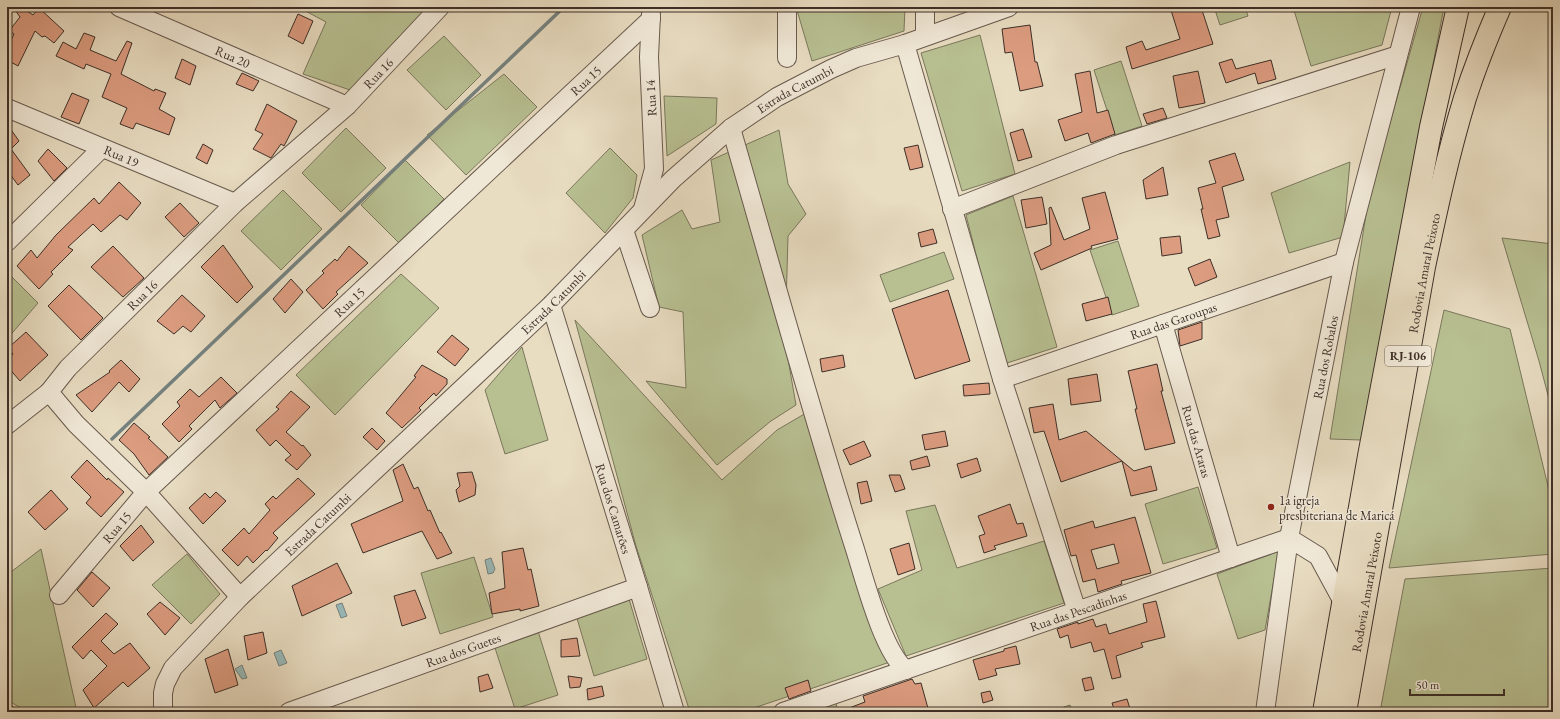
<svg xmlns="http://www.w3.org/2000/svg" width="1560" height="719" font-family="'EB Garamond',serif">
	<rect width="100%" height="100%" fill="#e8dcc1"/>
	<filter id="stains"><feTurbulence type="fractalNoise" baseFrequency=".005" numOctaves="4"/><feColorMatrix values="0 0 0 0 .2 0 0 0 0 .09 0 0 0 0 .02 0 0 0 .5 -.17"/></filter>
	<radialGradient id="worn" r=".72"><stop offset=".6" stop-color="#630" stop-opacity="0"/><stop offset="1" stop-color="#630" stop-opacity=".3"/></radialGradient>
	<path fill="#b8c092" stroke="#7a785d" d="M298 7H425L430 9 353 91 303 74 326 22Z
		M796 7H905L904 31 812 61Z
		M1214 7H1245L1248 16 1220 25Z
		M1293 7H1392L1382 45 1311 66Z
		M1423 7H1444L1361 440 1330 439 1369 196Z
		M980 35 1015 174 962 191 921 53Z
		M444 36 481 75 446 110 407 70Z
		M1121 61 1142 126 1115 135 1094 70Z
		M504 74 537 107 466 175 427 135Z
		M664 96 717 98 716 124 667 156Z
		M346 128 386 168 341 212 302 173Z
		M779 130 788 184 806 214 788 236 785 342 796 405 771 421 717 465 646 381 686 388 683 312 659 307 642 235 682 210 692 229 720 222 711 160Z
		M610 148 637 175 633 198 605 233 566 193Z
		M405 160 444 199 400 244 361 205Z
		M1350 162 1343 237 1289 253 1271 193Z
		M283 190 322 229 281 270 241 231Z
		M1013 196 1057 347 1004 364 966 215Z
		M1502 238 1553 244V414L1539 361Z
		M1118 241 1139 306 1112 315 1090 250Z
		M944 252 954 279 890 302 880 275Z
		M7 272 38 303 7 339Z
		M401 274 439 308 335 415 296 375Z
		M1444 310 1510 329 1553 507V554L1389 568Z
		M575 320 722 480 777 430 806 413 890 662 742 712H690L636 546Z
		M522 347 548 440 505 454 485 390Z
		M1198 487 1217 548 1163 564 1145 504Z
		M935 505 957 568 1044 541 1064 603 906 656 878 589 922 570 906 511Z
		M41 549 77 712H28L7 700V575Z
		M1279 551 1265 630 1238 639 1217 574Z
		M187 554 220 594 191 624 152 585Z
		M474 557 493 617 440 634 421 573Z
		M1553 568V712H1380L1405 579Z
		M629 599 647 659 594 676 576 615Z
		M538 631 558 695 515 709 494 645Z
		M7 703 22 712H7Z
		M836 703 838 712H812Z
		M1070 705 1073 712H1049Z"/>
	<path fill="#99baba" stroke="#748280" d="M491 558 495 569 493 573 488 574 485 560Z
		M342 603 347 616 341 618 336 605Z
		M281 650 287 663 279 666 274 653Z
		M242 665 247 678 242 679 235 669Z"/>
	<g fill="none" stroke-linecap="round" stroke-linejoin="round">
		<path stroke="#748280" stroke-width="3.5" d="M112 439 564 7"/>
	</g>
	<path fill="#dc9c80" stroke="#3d2f28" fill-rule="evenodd" d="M13 7H21L33 15 39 8 64 31 54 43 45 36 42 37 35 31 18 66 7 60V49L14 34 9 31 20 17Z
		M1170 7H1201L1213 44 1132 69 1126 47 1142 41 1146 50 1180 39Z
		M298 14 313 21 303 44 288 36Z
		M1030 25 1035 62H1037L1043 86 1020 91 1012 52 1005 53 1002 29Z
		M84 33 95 37 90 50 116 61 127 41 132 43 121 74 154 91 155 89 166 93 159 109 175 118 169 135 136 123 133 129 120 124 127 108 102 97 111 74 86 64 84 69 56 56 63 42 76 49Z
		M182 59 196 66 190 85 175 78Z
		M1232 59 1236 69 1271 60 1276 79 1258 84 1255 73 1226 83 1219 63Z
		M1090 71 1097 113 1108 110 1115 134 1091 143 1088 133 1065 141 1058 120 1082 112 1075 74Z
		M1198 71 1205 103 1179 108 1173 76Z
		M242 73 259 81 253 91 236 84Z
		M72 93 89 100 79 124 61 117Z
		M267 104 297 121 284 146 281 144 271 158 253 149 263 134 255 130Z
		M1163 108 1167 118 1147 124 1143 114Z
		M7 124 19 141 11 149 30 175 18 185 7 170Z
		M1023 129 1032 157 1018 161 1010 133Z
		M203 144 213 150 207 164 196 158Z
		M918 145 923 167 910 170 904 148Z
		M48 149 67 168 54 181 38 161Z
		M1235 153 1244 180 1222 187 1229 217 1216 220 1220 236 1208 239 1201 209H1203L1198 188 1216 183 1209 161Z
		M1163 167 1168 195 1146 199 1143 180Z
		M119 182 141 203 127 220 120 215 101 232 93 224 68 247 73 250 51 272 53 274 39 289 17 266 31 250 37 258 56 235 94 198 99 204Z
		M1105 192 1118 239 1091 246 1092 248 1041 270 1034 253 1051 245 1049 208 1051 207 1064 240 1090 229 1082 198Z
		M1042 197 1047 224 1026 228 1021 200Z
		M180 203 199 223 184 237 165 217Z
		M933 229 937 243 921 247 918 233Z
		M1180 236 1182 253 1162 256 1160 238Z
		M223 245 253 287 237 303 201 267Z
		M113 246 144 278 123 297 91 267Z
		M349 246 368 263 336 292 338 294 323 309 306 290 324 273 322 271 335 259 337 261Z
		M1210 259 1217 277 1195 286 1188 268Z
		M291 279 303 292 285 313 273 299Z
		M69 285 103 318 81 340 48 306Z
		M948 290 970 361 915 379 892 309Z
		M182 295 205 316 191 332 183 326 174 334 157 321Z
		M1108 297 1112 314 1086 321 1082 304Z
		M1202 322V339L1180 346 1178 330Z
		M26 332 48 355 20 381 7 366V359L13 354 8 348Z
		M452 335 469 349 455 366 437 352Z
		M843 355 845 367 822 372 820 359Z
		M121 360 140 379 129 392 119 382 92 412 76 395 110 372 109 371Z
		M1157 364 1163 391H1161L1175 443 1145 450 1135 409H1137L1128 371Z
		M422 365 447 379V384L436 396 434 393 419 408 421 410 402 428 386 413 416 377 414 376Z
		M1097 374 1101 401 1071 405 1068 379Z
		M221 377 237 393 220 408 215 400 189 426 192 429 179 442 162 424 180 406 177 402 190 389 199 397Z
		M989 383 990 394 964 396 963 385Z
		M291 391 310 407 286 432 302 446 303 445 311 455 297 470 285 460 291 455 276 440 270 446 256 430 279 409 276 407Z
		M1053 404 1059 440 1086 431 1134 471 1151 466 1157 490 1131 496 1122 461 1061 482 1044 431 1034 433 1029 408Z
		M134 423 150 437 148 438 168 457 149 475 134 454 119 440Z
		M372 428 385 441 377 450 363 437Z
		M945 431 948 446 925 450 922 435Z
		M864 441 871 456 850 465 843 450Z
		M927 456 930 466 912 470 910 461Z
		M977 458 981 471 961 478 957 464Z
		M87 460 107 480 108 478 124 492 101 517 86 503 91 497 71 477Z
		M403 464 414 489 418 487 428 511 430 510 440 533 441 532 452 553 437 559 422 531 363 553 351 524 403 501 393 470Z
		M472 472 476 485 475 495 459 502 456 490 460 486 457 473Z
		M889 475H900L905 489 895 492Z
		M298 478 315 494 273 533 278 538 267 551 266 550 253 563 247 556 238 566 222 550 244 528 249 534 270 510 265 504 273 496 276 499Z
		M867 481 872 501 861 504 857 483Z
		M51 490 68 509 45 530 28 512Z
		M216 492 226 501 203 524 189 508 205 493 210 498Z
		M1010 504 1017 524 1023 523 1027 536 994 546 996 549 984 553 979 536 985 534 978 516Z
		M1135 517 1151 573 1121 581 1122 584 1098 592 1095 579 1083 582 1076 555 1071 556 1064 530 1093 521 1095 528ZM1114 544 1119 563 1097 569 1091 550Z
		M141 525 154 542 133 561 120 546Z
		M909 543 915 569 898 575 890 549Z
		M523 548 528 570 531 569 539 606 520 611V609L492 614 489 593 505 588 502 552Z
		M337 563 352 593 302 616 292 586Z
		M92 572 110 588 93 607 77 590Z
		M415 590 426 618 402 626 394 596Z
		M1156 601 1165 637 1141 643 1143 647 1116 656 1121 677 1112 679 1104 649 1094 652 1091 642 1071 648 1068 635 1060 638 1057 629 1078 622V624L1093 619 1096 627 1106 624 1109 634 1147 622 1143 604Z
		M160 602 180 618 165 635 147 614Z
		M106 613 118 624 101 641 114 654 130 643 150 668 128 687 123 682 94 708 83 690 107 666 91 650 83 659 72 647Z
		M263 632 267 653 248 660 244 636Z
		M577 638 580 656 561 657V640Z
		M1016 646 1020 664 995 669 997 675 979 680 973 660 1004 651V649Z
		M228 649 238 685 215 693 205 659Z
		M488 674 493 688 480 692 478 677Z
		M568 676 582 678 580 687 570 688Z
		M1091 677 1094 689 1085 691 1082 679Z
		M912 679 915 684 921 683 929 712H841V711L865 702 863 696Z
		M808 680 811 691 789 699 785 688Z
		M602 686 604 696 588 700 587 689Z
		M990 691 993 700 983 703 981 693Z
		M1127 699 1131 712H1115L1112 703Z"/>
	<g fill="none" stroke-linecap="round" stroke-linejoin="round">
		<g stroke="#685a4e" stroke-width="20">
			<g id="minor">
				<path id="s1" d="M119 7 347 106"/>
				<path d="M787 7V58"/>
				<path d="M925 7V36"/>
				<path d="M905 44 1002 379 1077 611"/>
				<path id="s2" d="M7 108 235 203"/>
				<path d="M731 128C771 266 809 405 853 543 863 573 882 651 906 670"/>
				<path d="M643 209 654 169 649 57 651 14"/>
				<path d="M952 209 1116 145 1398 55"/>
				<path d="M624 230 650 308"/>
				<path d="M7 242 102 148"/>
				<path id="s3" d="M551 305 638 587 675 712"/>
				<path id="s4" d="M1163 324 1231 558"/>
				<path id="s5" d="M1002 379 1344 262"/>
				<path d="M7 425 49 392"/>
				<path id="s6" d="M59 595 146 492 651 19"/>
				<path id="s7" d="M240 597 146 492 76 424 49 392 68 368 235 203 347 106 440 7"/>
				<path id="s8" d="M163 712V693L165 684 173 668 240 597 551 305 673 179 731 128 777 97 831 69 856 58 905 44 1009 7"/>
				<path id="s9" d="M289 712 638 587"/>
				<path id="s10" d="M783 712 1289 538 1318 556 1344 604"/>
				<path id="s11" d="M1265 712 1289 538 1344 262 1411 7"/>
			</g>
		</g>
		<g stroke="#3d2f28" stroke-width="24">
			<g id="highway">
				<path d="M1324 712 1369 456 1431 127 1458 7"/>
				<path id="s12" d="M1345 712 1424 267C1436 210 1448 154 1465 98 1475 67 1487 37 1500 7"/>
			</g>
		</g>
		<use href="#minor" stroke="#f0e8d7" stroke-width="18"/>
		<use href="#highway" stroke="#e8dcc1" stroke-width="22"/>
	</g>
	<circle fill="#8f2418" stroke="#f0e8d7" stroke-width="1.5" cx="1271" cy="507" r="4"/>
	<g text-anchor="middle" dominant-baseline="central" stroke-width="3" stroke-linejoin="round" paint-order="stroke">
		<rect fill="#f0e8d7" stroke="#73665c" stroke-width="1" x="1385" y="346" width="46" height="20" rx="3"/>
		<g font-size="12" font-weight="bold" fill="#3d2f28">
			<text x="1408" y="356">RJ-106</text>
		</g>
		<g font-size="13" fill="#3d2f28" stroke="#f0e8d7">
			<text stroke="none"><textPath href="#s1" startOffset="124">Rua 20</textPath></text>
			<text stroke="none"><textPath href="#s7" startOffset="739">Rua 16</textPath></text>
			<text stroke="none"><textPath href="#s6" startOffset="737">Rua 15</textPath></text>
			<text stroke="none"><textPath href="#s8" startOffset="898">Estrada Catumbi</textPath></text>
			<text transform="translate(651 98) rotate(-93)">Rua 14</text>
			<text stroke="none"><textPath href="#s2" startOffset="124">Rua 19</textPath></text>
			<text stroke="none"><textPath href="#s12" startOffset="446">Rodovia Amaral Peixoto</textPath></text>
			<text stroke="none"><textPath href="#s7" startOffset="415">Rua 16</textPath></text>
			<text stroke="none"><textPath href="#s6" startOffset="413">Rua 15</textPath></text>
			<text stroke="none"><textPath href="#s8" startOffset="574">Estrada Catumbi</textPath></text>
			<text stroke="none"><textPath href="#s5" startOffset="181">Rua das Garoupas</textPath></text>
			<text stroke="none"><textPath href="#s11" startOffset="360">Rua dos Robalos</textPath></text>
			<text stroke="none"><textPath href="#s4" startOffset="122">Rua das Araras</textPath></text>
			<text stroke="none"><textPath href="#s3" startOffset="213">Rua dos Camarões</textPath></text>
			<text stroke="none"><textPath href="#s8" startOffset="250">Estrada Catumbi</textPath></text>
			<text stroke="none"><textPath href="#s6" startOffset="89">Rua 15</textPath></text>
			<text stroke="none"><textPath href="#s12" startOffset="122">Rodovia Amaral Peixoto</textPath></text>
			<text stroke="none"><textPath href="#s10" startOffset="312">Rua das Pescadinhas</textPath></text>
			<text stroke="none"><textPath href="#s9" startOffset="185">Rua dos Guetes</textPath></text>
		</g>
		<g font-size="13" fill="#3d2f28" stroke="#f0e8d7" text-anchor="start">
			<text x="1279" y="500">1a igreja<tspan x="1279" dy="15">presbiteriana de Maricá</tspan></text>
		</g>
	</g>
	<rect width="1560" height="719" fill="none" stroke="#e8dcc1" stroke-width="24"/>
	<rect x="8" y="8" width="1544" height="703" fill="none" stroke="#3d2f28" stroke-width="2"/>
	<rect x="12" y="12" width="1536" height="695" fill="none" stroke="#3d2f28"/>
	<path d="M1410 689v6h94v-6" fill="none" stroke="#3d2f28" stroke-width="2"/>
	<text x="1416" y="689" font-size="12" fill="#3d2f28" stroke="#f0e8d7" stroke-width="3" paint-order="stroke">50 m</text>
	<rect width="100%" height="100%" filter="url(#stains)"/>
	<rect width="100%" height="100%" fill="url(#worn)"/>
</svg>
